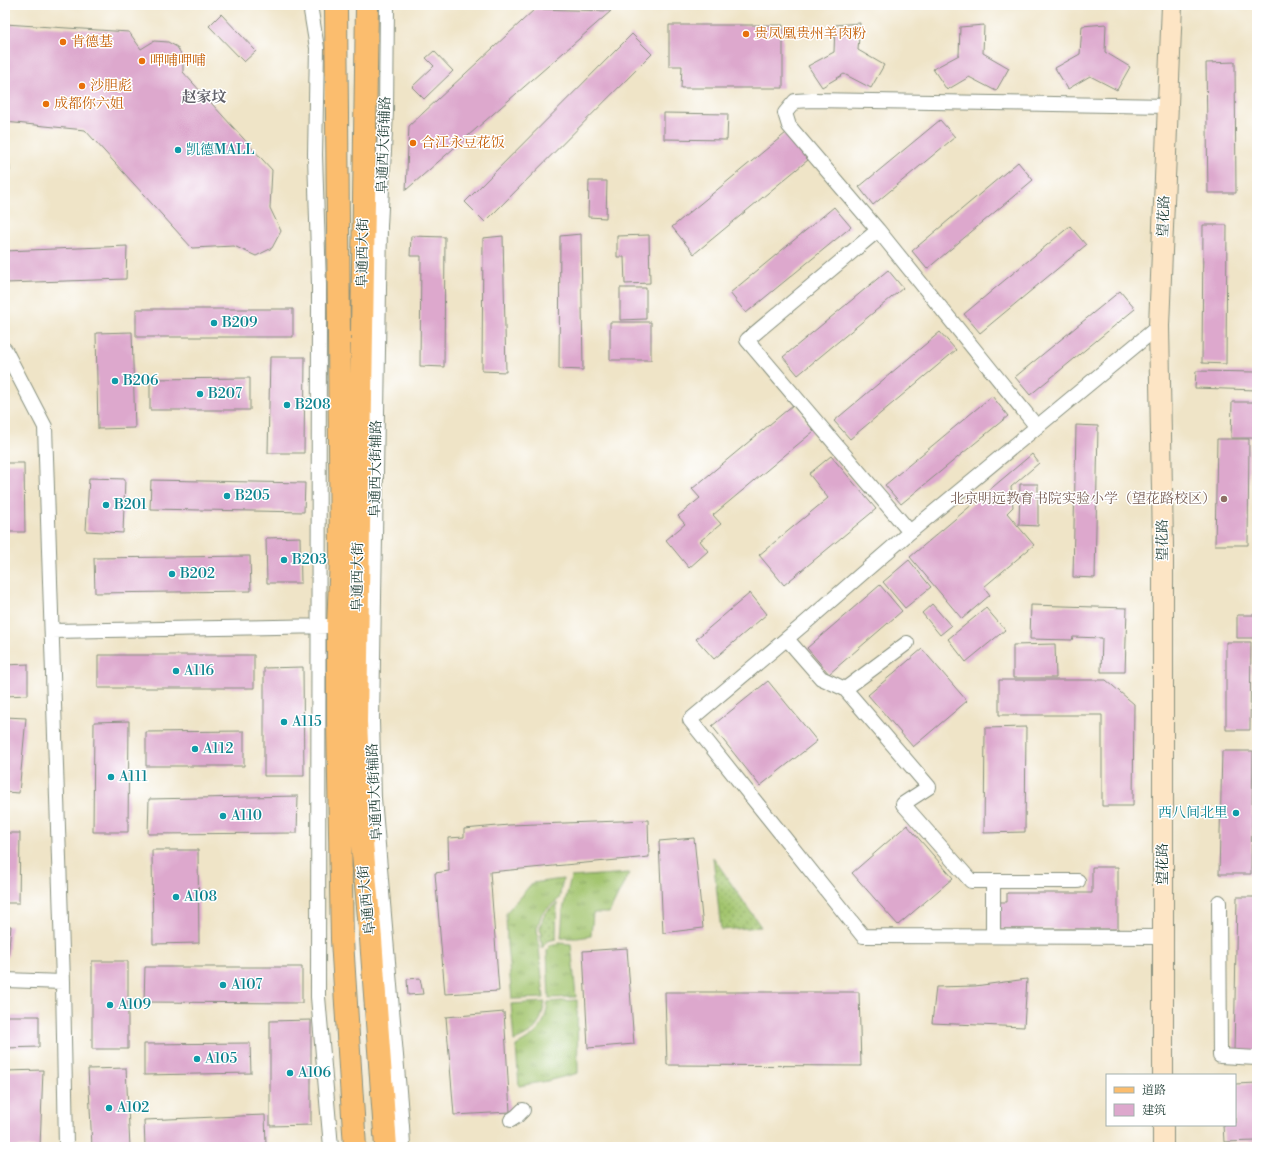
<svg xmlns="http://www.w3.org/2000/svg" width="1262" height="1152" font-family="'Libre Bodoni','Noto Serif SC',serif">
	<defs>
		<pattern id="grass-tufts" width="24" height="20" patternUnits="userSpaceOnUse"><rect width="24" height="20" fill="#a3c56e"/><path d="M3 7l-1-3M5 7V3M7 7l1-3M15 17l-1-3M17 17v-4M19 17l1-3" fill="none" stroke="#84a15b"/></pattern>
		<pattern id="park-dots" width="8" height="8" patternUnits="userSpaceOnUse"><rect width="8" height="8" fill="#a3c56e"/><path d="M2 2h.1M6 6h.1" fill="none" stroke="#84a15b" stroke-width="1.8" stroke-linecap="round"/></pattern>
	</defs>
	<rect width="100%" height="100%" fill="#fff"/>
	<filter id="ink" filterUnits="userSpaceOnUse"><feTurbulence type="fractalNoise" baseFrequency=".025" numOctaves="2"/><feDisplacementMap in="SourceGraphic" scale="8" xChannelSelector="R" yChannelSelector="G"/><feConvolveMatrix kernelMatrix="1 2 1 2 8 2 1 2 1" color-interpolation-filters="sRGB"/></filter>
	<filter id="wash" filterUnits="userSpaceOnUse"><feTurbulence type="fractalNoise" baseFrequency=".012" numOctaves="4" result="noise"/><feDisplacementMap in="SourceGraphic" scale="16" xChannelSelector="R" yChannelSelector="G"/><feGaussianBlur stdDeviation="0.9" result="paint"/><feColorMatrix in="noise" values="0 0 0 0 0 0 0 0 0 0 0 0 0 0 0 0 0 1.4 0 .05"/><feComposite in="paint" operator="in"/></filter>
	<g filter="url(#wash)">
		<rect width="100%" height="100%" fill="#efe4c7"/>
		<path fill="url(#grass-tufts)" stroke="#618151" d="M629 873 609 913H593L591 936 577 938H561L563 910 571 877Z
			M563 879 559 899 542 913 537 928 544 998 512 999 507 944 506 913 532 883Z
			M559 943 571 944 576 997 549 998 547 951 550 945Z
			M577 1000 578 1073 547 1081 519 1086 516 1046C538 1034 545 1027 548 1002Z
			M545 1002C540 1025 537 1032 514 1041L511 1004Z"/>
		<path fill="url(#park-dots)" stroke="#618151" d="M713 857 761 927 721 930Z
			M557 903 556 939 547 941 542 948 540 927 545 913Z"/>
		<g id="blocks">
			<path fill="#dda8cd" d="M535 9 611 11 406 190 409 126Z
				M221 14 256 51 244 62 209 26Z
				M860 23 858 50 884 65 871 88 844 74 822 87 808 66 834 52 835 25Z
				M5 24 129 32 141 49 154 41 168 42 177 47 183 57V72L272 170 270 208 281 231 272 248 256 256 234 246 192 248 85 130 5 122Z
				M1106 24 1105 52 1130 67 1117 90 1090 76 1068 89 1055 68 1080 54 1082 26Z
				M669 25H783V88H681L682 66H669Z
				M984 25 983 53 1009 68 996 91 969 77 947 90 933 69 959 55 960 27Z
				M632 34 652 54 485 222 465 202Z
				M434 51 453 71 424 99 412 87 434 66 426 58Z
				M1235 62 1236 193H1208L1206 63Z
				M664 113 728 114 727 140 664 139Z
				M940 120 955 137 873 205 859 187Z
				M786 133 808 160 694 254 672 227Z
				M5 140H8L10 171H5Z
				M1018 162 1033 180 927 269 912 251Z
				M589 181H607L606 218 588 217Z
				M834 207 851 227 746 313 730 293Z
				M1203 225H1227L1226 364 1202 363Z
				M1070 226 1086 245 980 333 964 314Z
				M581 234 583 370 559 369 560 236Z
				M649 235 650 283 625 284 624 257H617V236Z
				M411 236 445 237 444 367 420 366 421 256H410Z
				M503 236 506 372 482 371 483 238Z
				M127 246 126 279 5 283V251Z
				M888 270 903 288 798 375 783 357Z
				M620 288H646V319L620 320Z
				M1120 291 1135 309 1030 395 1015 377Z
				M136 309H293V337H136Z
				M610 322H651V360H610Z
				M132 332 135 428 98 429 96 333Z
				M940 332 956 350 850 439 834 421Z
				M270 357H305L304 453H268Z
				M1196 371 1257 372V390L1195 388Z
				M250 378V410H150V379Z
				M992 396 1008 416 901 504 885 485Z
				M1232 402H1256V438H1231Z
				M793 405 814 431 713 515 721 524 700 541 708 551 689 568 666 540 685 524 678 516 700 498 692 489Z
				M1076 425 1098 426 1095 578 1073 577Z
				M1217 439H1249L1248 545H1215Z
				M1032 454 1039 463 1011 487 1013 507 1007 513 1034 545 984 587 990 595 962 619 910 557Z
				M831 456 876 509 784 585 759 555 828 498 809 474Z
				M5 463H24L25 532H5Z
				M89 478 125 479 123 533 86 531Z
				M151 480 305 483 304 512 150 509Z
				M1020 484H1038V526L1019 525Z
				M300 537 301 583H267L266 538Z
				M250 556 251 591 95 593 94 558Z
				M909 560 931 587 905 608 883 582Z
				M880 585 902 611 829 674 807 648Z
				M750 593 767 614 714 659 696 639Z
				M932 604 951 626 940 635 922 613Z
				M1031 605 1127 608 1125 672H1101L1102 638 1073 637 1072 640 1030 639Z
				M986 608 1005 630 966 662 948 639Z
				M1237 615H1257V638H1237Z
				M1226 642H1251L1250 730H1226Z
				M1055 644 1056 678H1013V645Z
				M922 649 967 701 913 747 868 695Z
				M98 655H254V688H98Z
				M28 664V695L5 696V665Z
				M303 667 304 776H264V668Z
				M999 680H1106L1134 704 1133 806H1102V715H999Z
				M768 681 817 741 760 786 712 726Z
				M5 717 26 718 19 793 5 792Z
				M129 721 128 832H93L94 722Z
				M1026 727 1025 832 984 833 985 728Z
				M244 731V766H146V732Z
				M1222 751H1253L1251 874H1219Z
				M298 796 297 833 148 834 149 799Z
				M648 820 649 857 490 872 499 991 445 994 435 873 449 871 448 838 464 837V829L509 825Z
				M907 825 953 878 898 925 852 873Z
				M5 833H20L19 903H5Z
				M694 838 703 928 663 933 659 841Z
				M152 850H198L199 943 153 944Z
				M1092 867H1118V929H998L997 902H1007V893H1092Z
				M1237 897H1257V1052H1234Z
				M5 926H11L8 957H5Z
				M627 948 634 1044 588 1048 583 951Z
				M92 961H128V1049H92Z
				M145 967H302V1003L144 1002Z
				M420 978 423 994 408 995 407 979Z
				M1027 979 1024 1027 932 1023 936 987 975 986Z
				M665 992H859L861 1066 667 1065Z
				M504 1012 510 1112 454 1115 446 1017Z
				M5 1016H39V1047L5 1048Z
				M311 1020V1125L270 1126V1021Z
				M250 1043 251 1073 144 1075V1044Z
				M126 1068 130 1147H92L88 1069Z
				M43 1070 40 1147H5V1071Z
				M1257 1083V1141L1224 1142 1223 1125H1235V1084Z
				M265 1115 266 1145 208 1147H145L144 1120Z"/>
		</g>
	</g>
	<g filter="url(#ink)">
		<use href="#blocks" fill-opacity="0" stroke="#87907e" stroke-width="1"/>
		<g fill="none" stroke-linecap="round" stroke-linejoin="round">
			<g stroke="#87907e" stroke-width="16">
				<path id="street" d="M310 5 317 48 315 155 319 285 318 997 331 1147
					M387 5 386 112 380 226 372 722 374 798 402 1126 403 1147
					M878 230 789 126 785 113 795 101 812 100 1168 106
					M1159 326 910 532 804 624 690 720 863 936 1163 937
					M5 350 45 427 63 982 66 1147
					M910 532 747 340 878 230 1037 427
					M52 631 327 626
					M787 639 821 678 845 689 929 787 903 804 971 881H1078
					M845 689 907 643
					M993 881V936
					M1219 902 1220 1056 1257 1058
					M5 980 63 982
					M511 1120 517 1116 523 1110"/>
			</g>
			<g stroke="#87907e" stroke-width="22">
				<path id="secondary" d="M1163 1075V546L1159 326 1172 5
					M1163 1125V1147"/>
			</g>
			<g stroke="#87907e" stroke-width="24">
				<path id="primary" d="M336 5 341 558 338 626V723L342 940 355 1147
					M367 5 356 722 362 843 371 939 386 1147"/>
			</g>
			<use href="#street" stroke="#fff" stroke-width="14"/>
			<use href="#secondary" stroke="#fde5c5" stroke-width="20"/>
			<use href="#primary" stroke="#fbbd6e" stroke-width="22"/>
		</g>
	</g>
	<g fill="#e8710a" stroke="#fff" stroke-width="1.5">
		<circle cx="746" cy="34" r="4"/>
		<circle cx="63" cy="42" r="4"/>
		<circle cx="142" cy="61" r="4"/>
		<circle cx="82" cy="86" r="4"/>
		<circle cx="46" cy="104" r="4"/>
		<circle cx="413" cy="143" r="4"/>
	</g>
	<g fill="#0f9aa8" stroke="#fff" stroke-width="1.5">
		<circle cx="178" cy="150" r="4"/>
		<circle cx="214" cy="323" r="4"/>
		<circle cx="115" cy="381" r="4"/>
		<circle cx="200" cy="394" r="4"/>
		<circle cx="287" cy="405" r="4"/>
		<circle cx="227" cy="496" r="4"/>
		<circle cx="106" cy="505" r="4"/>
		<circle cx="284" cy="560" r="4"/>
		<circle cx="172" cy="574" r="4"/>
		<circle cx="176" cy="671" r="4"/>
		<circle cx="284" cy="722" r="4"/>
		<circle cx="195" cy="749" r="4"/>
		<circle cx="111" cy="777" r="4"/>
		<circle cx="1236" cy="813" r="4"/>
		<circle cx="223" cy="816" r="4"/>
		<circle cx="176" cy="897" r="4"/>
		<circle cx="223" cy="985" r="4"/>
		<circle cx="110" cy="1005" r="4"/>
		<circle cx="197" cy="1059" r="4"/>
		<circle cx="290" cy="1073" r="4"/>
		<circle cx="109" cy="1108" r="4"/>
	</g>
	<circle fill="#8d6e63" stroke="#fff" stroke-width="1.5" cx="1224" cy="499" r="4"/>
	<g text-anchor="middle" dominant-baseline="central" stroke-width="3" stroke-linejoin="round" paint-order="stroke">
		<g font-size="14" fill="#c56008" stroke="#fff" text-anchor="start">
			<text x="754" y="34">贵凤凰贵州羊肉粉</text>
			<text x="71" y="42">肯德基</text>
			<text x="150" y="61">呷哺呷哺</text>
			<text x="90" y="86">沙胆彪</text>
			<text x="54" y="104">成都你六姐</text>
			<text x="421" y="143">合江永豆花饭</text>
		</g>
		<g font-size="14" fill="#1f3d34" stroke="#fff">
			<text transform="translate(384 145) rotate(-88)">阜通西大街辅路</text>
			<text transform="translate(1164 216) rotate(-88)">望花路</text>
			<text transform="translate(363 253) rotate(-89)">阜通西大街</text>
			<text transform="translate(376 469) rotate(-89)">阜通西大街辅路</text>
			<text transform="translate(1163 540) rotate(-91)">望花路</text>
			<text transform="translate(358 577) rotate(-89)">阜通西大街</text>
			<text transform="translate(375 792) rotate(-93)">阜通西大街辅路</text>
			<text transform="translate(1163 864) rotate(-90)">望花路</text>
			<text transform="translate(367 900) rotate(-96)">阜通西大街</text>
		</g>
		<g font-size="14" fill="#0d838f" stroke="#fff" text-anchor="start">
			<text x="186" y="150">凯德MALL</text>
			<text x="222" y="323">B209</text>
			<text x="123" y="381">B206</text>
			<text x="208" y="394">B207</text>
			<text x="295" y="405">B208</text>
			<text x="235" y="496">B205</text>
			<text x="114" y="505">B201</text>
			<text x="292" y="560">B203</text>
			<text x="180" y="574">B202</text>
			<text x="184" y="671">A116</text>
			<text x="292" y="722">A115</text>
			<text x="203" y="749">A112</text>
			<text x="119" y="777">A111</text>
			<text x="1228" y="813" text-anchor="end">西八间北里</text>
			<text x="231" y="816">A110</text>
			<text x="184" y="897">A108</text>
			<text x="231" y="985">A107</text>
			<text x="118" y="1005">A109</text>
			<text x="205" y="1059">A105</text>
			<text x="298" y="1073">A106</text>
			<text x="117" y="1108">A102</text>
		</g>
		<g font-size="14" fill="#785e54" stroke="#fff" text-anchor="end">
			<text x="1216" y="499">北京明远教育书院实验小学（望花路校区）</text>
		</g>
		<g font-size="15" font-weight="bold" fill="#62626a" stroke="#fff">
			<text x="204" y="97">赵家坟</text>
		</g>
	</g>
	<rect width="1262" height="1152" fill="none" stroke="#fff" stroke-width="20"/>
	<rect x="1106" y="1074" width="130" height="52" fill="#ffffff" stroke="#a5b1ae"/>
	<rect x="1114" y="1087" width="20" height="6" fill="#fbbd6e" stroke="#a5b1ae"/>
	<text x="1142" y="1094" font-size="12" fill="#1f3d34">道路</text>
	<rect x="1114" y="1104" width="20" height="12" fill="#dda8cd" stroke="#a5b1ae"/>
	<text x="1142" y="1114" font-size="12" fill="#1f3d34">建筑</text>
</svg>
